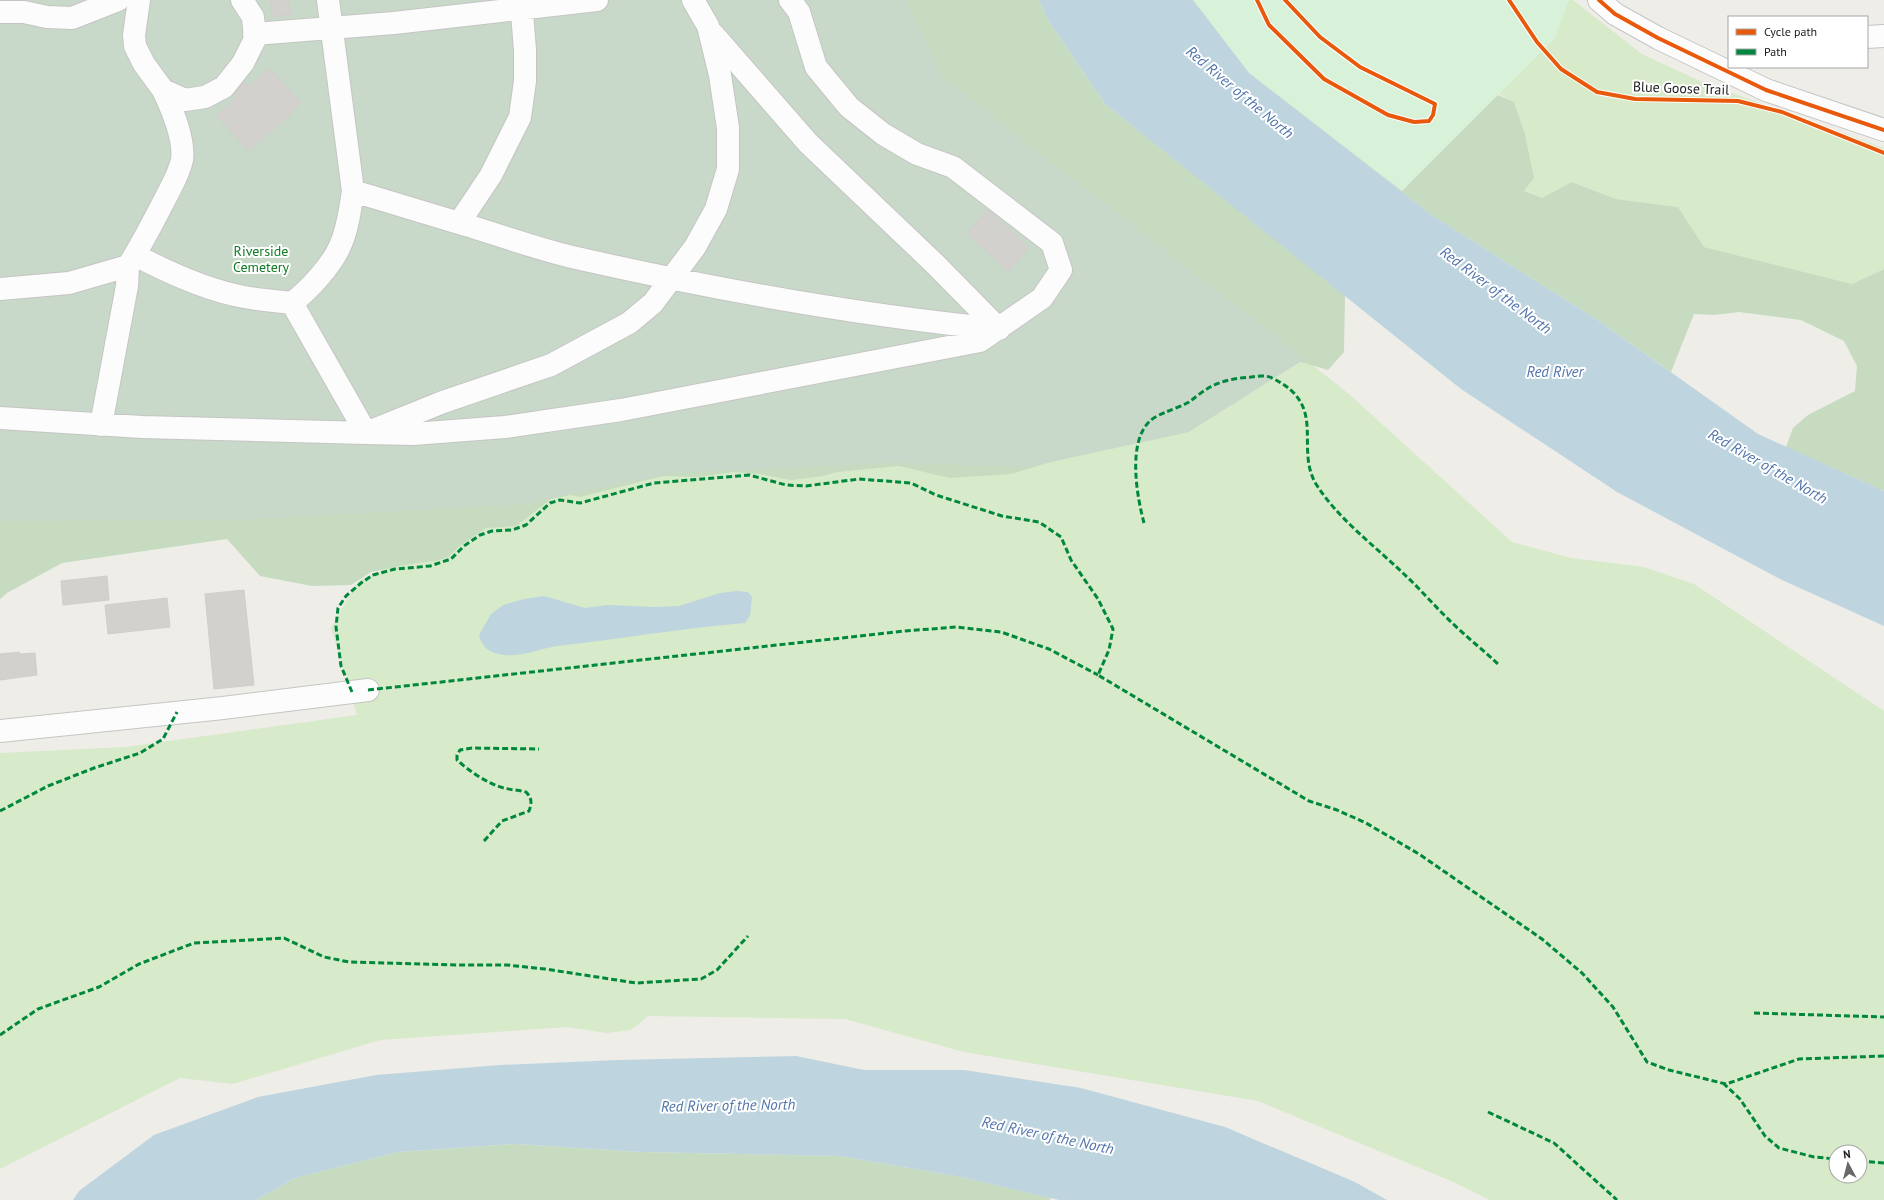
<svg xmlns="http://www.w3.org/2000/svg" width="1884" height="1200" font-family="'PT Sans',sans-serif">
	<rect width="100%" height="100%" fill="#eeede8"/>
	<path fill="#d7eac9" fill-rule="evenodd" d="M1323 0H1573L1642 54 1702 82 1884 148V269L1852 284 1704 247 1678 207 1616 199 1573 182 1542 198 1524 191 1534 178 1525 134 1514 102Z
		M1305 359 1350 395 1512 542 1571 558 1644 567 1694 584 1884 711V1200H1490L1451 1181 1258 1101 964 1052 845 1019 648 1016 631 1030 606 1033 567 1027 380 1040 233 1084 180 1078 0 1169V753L125 747 357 715 331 628 358 581 428 550 522 504 673 473 1189 432ZM1836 1152H1860V1176H1836Z"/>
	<path fill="#c6dbbf" d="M802 0H1039L1048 20 1105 104 1345 295 1344 352 1328 370 1294 360 1107 445 1011 474 950 478 899 466 837 472 823 476 791 480 759 474 733 472 698 477 663 476 580 497 571 495 551 499 516 526 486 528 461 545 448 557 436 561 416 563 371 572 351 585 312 586 260 576 227 539 62 563 7 593 0 599V502Z
		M1193 0 1498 95 1514 102 1525 134 1534 178 1524 191 1542 198 1572 182 1616 199 1678 207 1704 247 1852 284 1884 269V491L1786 447 1793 428 1808 415 1855 391 1857 366 1844 341 1801 320 1739 312 1714 315 1694 314 1671 372 1596 319 1433 216 1249 73Z
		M515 1144 641 1152 840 1156 961 1177 1051 1198 1050 1200H256L295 1178 398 1152Z"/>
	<path fill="#c8d9c9" d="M0 0H907L942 77 1305 359 1189 432 1028 467 895 463 673 473 522 504 243 520 0 521Z"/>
	<path fill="#d8f2da" d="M1193 0H1569L1555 38 1402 191 1249 73Z"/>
	<path fill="#bed5df" d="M1039 0H1193L1249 73 1433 216 1596 319 1758 434 1884 491V626L1782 580 1617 492 1461 389 1105 104 1048 20Z
		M737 591 748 592 752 597 750 616 745 623C682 628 620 639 557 646 540 649 520 657 503 655 490 653 482 648 479 635L491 614 503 605 524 599 544 596 585 608 608 605 655 607 679 606 720 593Z
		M796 1056 864 1070H964L1081 1088 1225 1127 1355 1182 1387 1200H1059L961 1177 840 1156 641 1152 515 1144 398 1152 295 1178 256 1200H73L79 1191 154 1135 258 1097 376 1075 500 1065 617 1060Z"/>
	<path fill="#d2d1cd" stroke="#d1ceca" d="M270 0H289L291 15 272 17Z
		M269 68 301 103 290 113 291 115 248 150 216 115 236 98 233 95 244 81 249 86Z
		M988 210 1029 248 1008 271 967 233Z
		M107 576 109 600 63 605 61 581Z
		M244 590 254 685 214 689 205 594Z
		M167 598 170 627 108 634 105 605Z
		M19 652 20 654 35 653 37 675 0 680V654Z"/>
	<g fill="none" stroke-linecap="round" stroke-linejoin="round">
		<g stroke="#c5c5c3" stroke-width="24">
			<path id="minor" d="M139 0 134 35 135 46 144 64 163 90 185 100 205 97 224 87 243 63 255 39 253 17 242 0
				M1599 0 1615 14 1658 38 1766 90 1884 130
				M0 12H24L47 17 72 18 118 0
				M254 34 394 23 597 0
				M713 34 808 143 935 264 999 329
				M1867 37 1884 36
				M353 191 459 223 491 175 520 117 525 81V50L521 0
				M459 223C497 234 534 248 572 257 713 289 855 315 999 329
				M135 255C169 273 206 290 244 297 260 300 276 301 292 303L366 433 413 434 505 427 621 410 980 341 1042 298 1061 270 1052 243 953 167 917 154 883 134 849 107 816 67 799 12 790 0
				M0 289 69 283 128 266C142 244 153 222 165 199 171 187 179 174 182 160 185 139 172 109 163 90
				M292 303C309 290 332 265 340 246 348 229 350 209 353 191L328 0
				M0 418 142 427 366 433 443 402 551 365 629 323 653 303 695 247 716 209 728 169V128L720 75 708 26 693 0
				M101 425 127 286 128 266
				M0 731 223 708 368 690"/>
		</g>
		<use href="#minor" stroke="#fcfcfc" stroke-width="22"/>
		<path stroke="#00873e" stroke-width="3" stroke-dasharray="6 3" stroke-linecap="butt" d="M1144 523C1137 497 1127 442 1150 421 1154 417 1161 414 1166 412 1173 409 1182 406 1189 402 1196 397 1204 390 1212 386 1224 380 1238 378 1251 377 1258 376 1266 375 1272 378 1329 405 1294 447 1316 484 1338 519 1375 546 1405 575 1419 588 1432 603 1446 617 1463 634 1482 649 1499 665
			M368 690 905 631 956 627 1001 632 1049 649 1098 675
			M352 692 341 666 336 627 338 608 346 596 361 583 373 575 395 569 430 566 451 559 464 546 480 535 492 531 512 530 526 525 550 503 560 500 580 503 654 483 749 475 786 485 806 486 859 479 911 483 936 495 1002 516 1039 522 1061 537 1071 560 1098 599 1113 629 1109 650 1098 675 1309 801 1337 810 1366 823 1419 854 1542 939 1582 973 1613 1007 1647 1062 1669 1070 1726 1084 1799 1059 1884 1056
			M0 811 48 786 94 768 140 753 163 739 177 712
			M484 841 502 821 529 811C532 803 532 798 526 792 519 790 511 790 504 788 488 784 469 771 457 760V755L460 750 472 748 539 749
			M1754 1013 1884 1017
			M0 1035 38 1009 99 987 139 964 194 943 284 938 324 957 349 962 460 965H507L545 969 636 983 701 979 717 970 748 936
			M1723 1083 1740 1099 1765 1136 1779 1148 1814 1157 1836 1159
			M1488 1112 1554 1143 1617 1200
			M1860 1161 1884 1163"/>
		<g stroke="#fff" stroke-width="6">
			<path id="cycleway" d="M1257 0 1269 25 1324 79 1388 115 1414 122 1429 121 1433 115 1435 104 1360 67 1320 37 1285 0
				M1509 0 1537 42 1561 69 1597 92 1635 99 1738 101 1782 112 1884 153
				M1599 0 1615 14 1658 38 1766 90 1884 130"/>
		</g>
		<use href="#cycleway" stroke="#e8590c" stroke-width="4"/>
	</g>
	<g text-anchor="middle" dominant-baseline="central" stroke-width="4" stroke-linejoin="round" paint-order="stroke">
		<g font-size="14" fill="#202020" stroke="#fff">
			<text transform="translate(1681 88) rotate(2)">Blue Goose Trail</text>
		</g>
		<g font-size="14" fill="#117a25" stroke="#fff">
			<text x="261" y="251">Riverside<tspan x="261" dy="16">Cemetery</tspan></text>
		</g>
		<g font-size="15" font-style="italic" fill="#5074ab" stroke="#fff">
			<text transform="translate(1240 92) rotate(40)">Red River of the North</text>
			<text transform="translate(1496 290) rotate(37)">Red River of the North</text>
			<text x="1555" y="371">Red River</text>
			<text transform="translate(1768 466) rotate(30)">Red River of the North</text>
			<text transform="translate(728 1105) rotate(-1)">Red River of the North</text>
			<text transform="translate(1048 1135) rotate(12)">Red River of the North</text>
		</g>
	</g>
	<rect x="1728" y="16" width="140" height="52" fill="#ffffff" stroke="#a6a6a6"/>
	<rect x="1736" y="29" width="20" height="6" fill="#e8590c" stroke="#a6a6a6"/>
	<text x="1764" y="36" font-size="12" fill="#202020">Cycle path</text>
	<rect x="1736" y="49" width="20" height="6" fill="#00873e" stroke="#a6a6a6"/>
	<text x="1764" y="56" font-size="12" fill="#202020">Path</text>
	<g transform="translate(1848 1164) rotate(353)"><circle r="19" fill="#ffffff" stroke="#a6a6a6"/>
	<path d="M0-3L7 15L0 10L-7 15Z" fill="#686866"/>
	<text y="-6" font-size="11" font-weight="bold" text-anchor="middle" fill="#202020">N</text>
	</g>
</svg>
